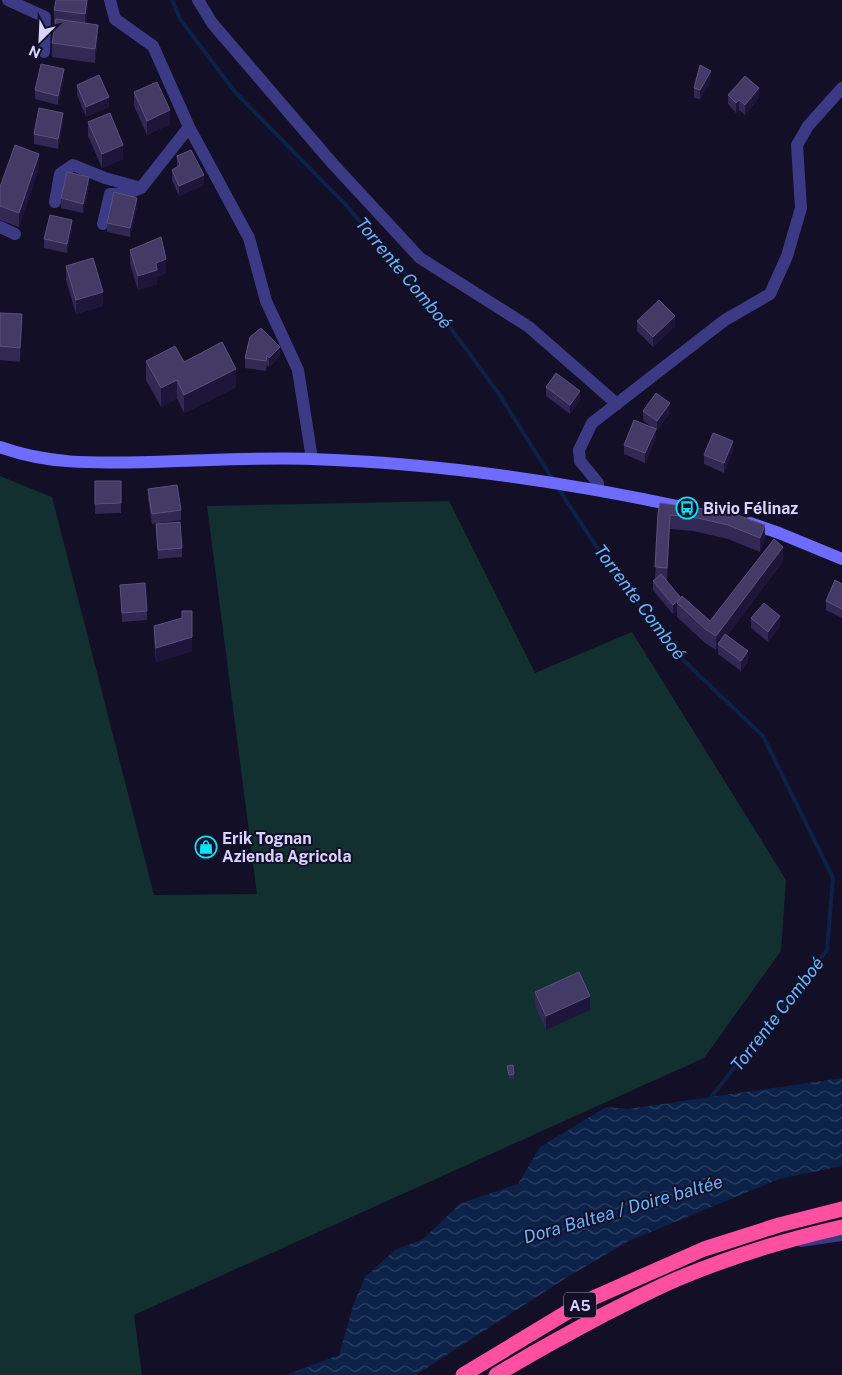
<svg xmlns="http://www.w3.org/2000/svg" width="842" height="1375" font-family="'Public Sans',sans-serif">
	<defs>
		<pattern id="water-waves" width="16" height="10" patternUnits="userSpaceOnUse" patternTransform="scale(1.25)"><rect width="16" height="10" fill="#0c2248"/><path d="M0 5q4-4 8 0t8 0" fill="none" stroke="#2f4163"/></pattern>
	</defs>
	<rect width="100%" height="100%" fill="#130f26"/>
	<path fill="#12302f" d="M0 476 52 497 154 895 257 894 207 506 449 501 535 673 632 632 786 880 781 951 704 1058 134 1315 142 1375H0Z"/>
	<path fill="url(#water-waves)" d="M842 1078V1166L779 1179 629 1241 566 1278 416 1375H286L339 1355 353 1306 365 1277 395 1250 423 1239 461 1203 518 1184 540 1147 606 1107 628 1109Z"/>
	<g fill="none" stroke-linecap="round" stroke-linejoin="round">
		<path stroke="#0c2248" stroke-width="4" d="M172 0 180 19 235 92 344 203 439 312 499 394 553 480
			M558 488 619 581 684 661 763 736 833 878 827 950 708 1101"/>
		<path stroke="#3d3a85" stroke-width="6" d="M801 1244 842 1238"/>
		<path stroke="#3d3a85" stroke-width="12" d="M8 0 45 17 44 52
			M110 0 115 19 153 46 189 127 249 238 266 301 298 370 312 459
			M198 0 212 23 333 164 420 258 529 327 617 404
			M55 202 60 174 73 165 105 178 141 188
			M103 224 110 194H126L141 188 189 127
			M0 227 15 234
			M598 490V483L580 461 579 450 592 423 725 320 770 294 787 256 801 208 797 145 808 126 842 88"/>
		<path stroke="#6f6bff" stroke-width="12" d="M0 447C49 465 98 463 149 462 203 461 257 457 311 459 439 463 566 482 692 509
			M750 523 779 533 842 559"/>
		<path stroke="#ff4fa3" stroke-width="15" d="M463 1375 584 1302 704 1249 779 1225 842 1209
			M496 1375C531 1354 567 1334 603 1315 629 1302 655 1288 682 1277 733 1256 788 1239 842 1227"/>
	</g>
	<path fill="#312854" d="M88 0 86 23 98 39 95 63 52 57V43L55 24H54V10Z
		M64 79 58 105 35 99V90Z
		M711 81 700 99 694 98V88Z
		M77 85 109 107 86 117 77 95Z
		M134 92 170 124 147 135 134 106Z
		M728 95 759 98 745 115 739 110 736 113 728 104Z
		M63 122 58 149 34 144V134Z
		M88 122 123 159 102 168 88 136Z
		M177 156 204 185 179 196 172 180V170L177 167Z
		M39 168 19 227 0 220V187Z
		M89 187 83 213 61 208V198Z
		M137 207 130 237 107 232V223Z
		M72 229 67 253 44 248V239Z
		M130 250 166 273 157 277V284L138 290 130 264Z
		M66 266 103 306 76 314 66 280Z
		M0 313 22 328 20 362 0 360Z
		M637 321 675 326 653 347 637 331Z
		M250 337 280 357 269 367 267 365 266 371 245 368V358Z
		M146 361 184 362 236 387 184 413 177 398 161 407 146 380Z
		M546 387 580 400 570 414 546 396Z
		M643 411 670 413 657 430H656V439L645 463 624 454V445L654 429 643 420Z
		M733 450 724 473 704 464V455Z
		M95 481H121V513L95 514Z
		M148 489 181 510V520L152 524 148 499Z
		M658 513H732L765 539 760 552 728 539 693 531 670 529 667 582 681 598 710 621 783 561 727 636 748 661 741 671 718 654V648L716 650 705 643 677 617V611L673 614 653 590V581L655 580Z
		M156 524 182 548V557L158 559Z
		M842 584V618L826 610V601Z
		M120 585 147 611V620L122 622Z
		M192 611V651L156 662 154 640V626L182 618Z
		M751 618 780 626 768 642 751 628Z
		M535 992 590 1010 546 1030 535 1006Z
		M507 1066 514 1074V1079H509Z"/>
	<path fill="#1d163a" d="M87 0H88V4L85 28V14Z
		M98 25V39L95 63V49Z
		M64 69V79L58 105V96Z
		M711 71V81L700 99V90Z
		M759 88V98L745 115V105Z
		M109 97V107L86 117V107Z
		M739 100V110L736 113V103Z
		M170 110V124L147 135V121Z
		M63 113V122L58 149V139Z
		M123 145V159L102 168V154Z
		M39 154V168L19 227V213Z
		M204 175V185L179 196V186Z
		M89 177V187L83 213V204Z
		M137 198V207L130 237V228Z
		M72 220V229L67 253V244Z
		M166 259V273L157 277V284L138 290V276L156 263Z
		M103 292V306L76 314V300Z
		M22 314V328L20 362V348Z
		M675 316V326L653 347V337Z
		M280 347V357L269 367V358Z
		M236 369V387L184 413V395Z
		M177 380V398L161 407V388Z
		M580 391V400L570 414V405Z
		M670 403V413L657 430V421Z
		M656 429V439L645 463V453Z
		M733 441V450L724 473V463Z
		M670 515V529L667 582V568Z
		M765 525V539L760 552V538Z
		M783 547V561L720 645 718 644V648L716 650V636Z
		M681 598 677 603V611L673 614V605Z
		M780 616V626L768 642V632Z
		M192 637V651L156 662V648Z
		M748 651V661L741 671V661Z
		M590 996V1010L546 1030V1016Z"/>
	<path fill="#433a66" stroke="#5a527e" d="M56 0H87L85 14 54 10Z
		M56 19 98 25 95 49 52 43Z
		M41 64 64 69 58 96 35 90Z
		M700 65 711 71 700 90 694 88Z
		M99 75 109 97 86 107 77 85Z
		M745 76 759 88 745 105 739 100 736 103 728 95Z
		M157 82 170 110 147 121 134 92Z
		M39 108 63 113 58 139 34 134Z
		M110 113 123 145 102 154 88 122Z
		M15 145 39 154 19 213 0 206V187Z
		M191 150 204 175 179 186 172 170 180 165 177 156Z
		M67 172 89 177 83 204 61 198Z
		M114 192 137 198 130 228 107 223Z
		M50 215 72 220 67 244 44 239Z
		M161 237 166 259 156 263 157 270 138 276 130 250Z
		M93 258 103 292 76 300 66 266Z
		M659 300 675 316 653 337 637 321Z
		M0 313 22 314 20 348 0 346Z
		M261 328 280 347 269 358 267 355 266 361 245 358 250 337Z
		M222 342 236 369 184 395 177 380 161 388 146 361 175 346 184 362Z
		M556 373 580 391 570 405 546 387Z
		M656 393 670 403 657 421 643 411Z
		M634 420 656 429 645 453 624 445Z
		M713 433 733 441 724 463 704 455Z
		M95 481H121V503L95 504Z
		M177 485 181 510 152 514 148 489Z
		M660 503 732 513 765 525 760 538 728 525 693 517 670 515 667 568 655 567 658 513Z
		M180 522 182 548 158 550 156 524Z
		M774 539 783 547 716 636 705 629 677 603 682 596 710 621Z
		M661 574 681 598 673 605 653 581Z
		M835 580 842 584V609L826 601Z
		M145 583 147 611 122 613 120 585Z
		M764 603 780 616 768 632 751 618Z
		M182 611H192V637L156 648 154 626 182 618Z
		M725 634 748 651 741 661 718 644Z
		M579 972 590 996 546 1016 535 992Z
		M513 1065 514 1074 509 1075 507 1066Z"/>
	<defs>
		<g id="bus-ring" transform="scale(1.125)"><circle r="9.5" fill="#130f26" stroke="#00e5ff" stroke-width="1.5"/><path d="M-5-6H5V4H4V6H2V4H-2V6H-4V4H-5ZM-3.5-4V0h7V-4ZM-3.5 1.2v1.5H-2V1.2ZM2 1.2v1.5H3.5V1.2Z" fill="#00e5ff"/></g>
		<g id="shop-ring" transform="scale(1.125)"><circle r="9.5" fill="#130f26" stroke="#00e5ff" stroke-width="1.5"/><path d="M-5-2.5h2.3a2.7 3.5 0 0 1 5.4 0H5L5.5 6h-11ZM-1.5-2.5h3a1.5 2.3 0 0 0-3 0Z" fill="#00e5ff"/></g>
	</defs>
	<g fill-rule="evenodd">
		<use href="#bus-ring" x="687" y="508"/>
		<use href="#shop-ring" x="206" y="847"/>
	</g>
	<g text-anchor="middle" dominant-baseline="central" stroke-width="4" stroke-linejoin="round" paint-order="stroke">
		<rect fill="#130f26" stroke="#9e99be" stroke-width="1" x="564" y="1292.5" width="32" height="25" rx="4"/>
		<g font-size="15" font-weight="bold" fill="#d9d4ff">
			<text x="580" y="1305">A5</text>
		</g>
		<g font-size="16" font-weight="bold" fill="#d9d4ff" stroke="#130f26" text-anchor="start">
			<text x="703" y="508">Bivio Félinaz</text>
			<text x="222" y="838">Erik Tognan<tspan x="222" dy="18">Azienda Agricola</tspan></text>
		</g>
		<g font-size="18" font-style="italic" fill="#62b6ff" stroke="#130f26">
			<text transform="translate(404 273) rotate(50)">Torrente Comboé</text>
			<text transform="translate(640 602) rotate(53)">Torrente Comboé</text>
			<text transform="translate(777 1014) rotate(-52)">Torrente Comboé</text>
			<text transform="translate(623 1209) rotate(-16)">Dora Baltea / Doire baltée</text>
		</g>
	</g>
	<g transform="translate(40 40) rotate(204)" stroke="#130f26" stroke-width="4" paint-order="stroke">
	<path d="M0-4L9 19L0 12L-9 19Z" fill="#d9d4ff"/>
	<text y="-8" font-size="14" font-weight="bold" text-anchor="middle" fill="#d9d4ff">N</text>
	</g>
</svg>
